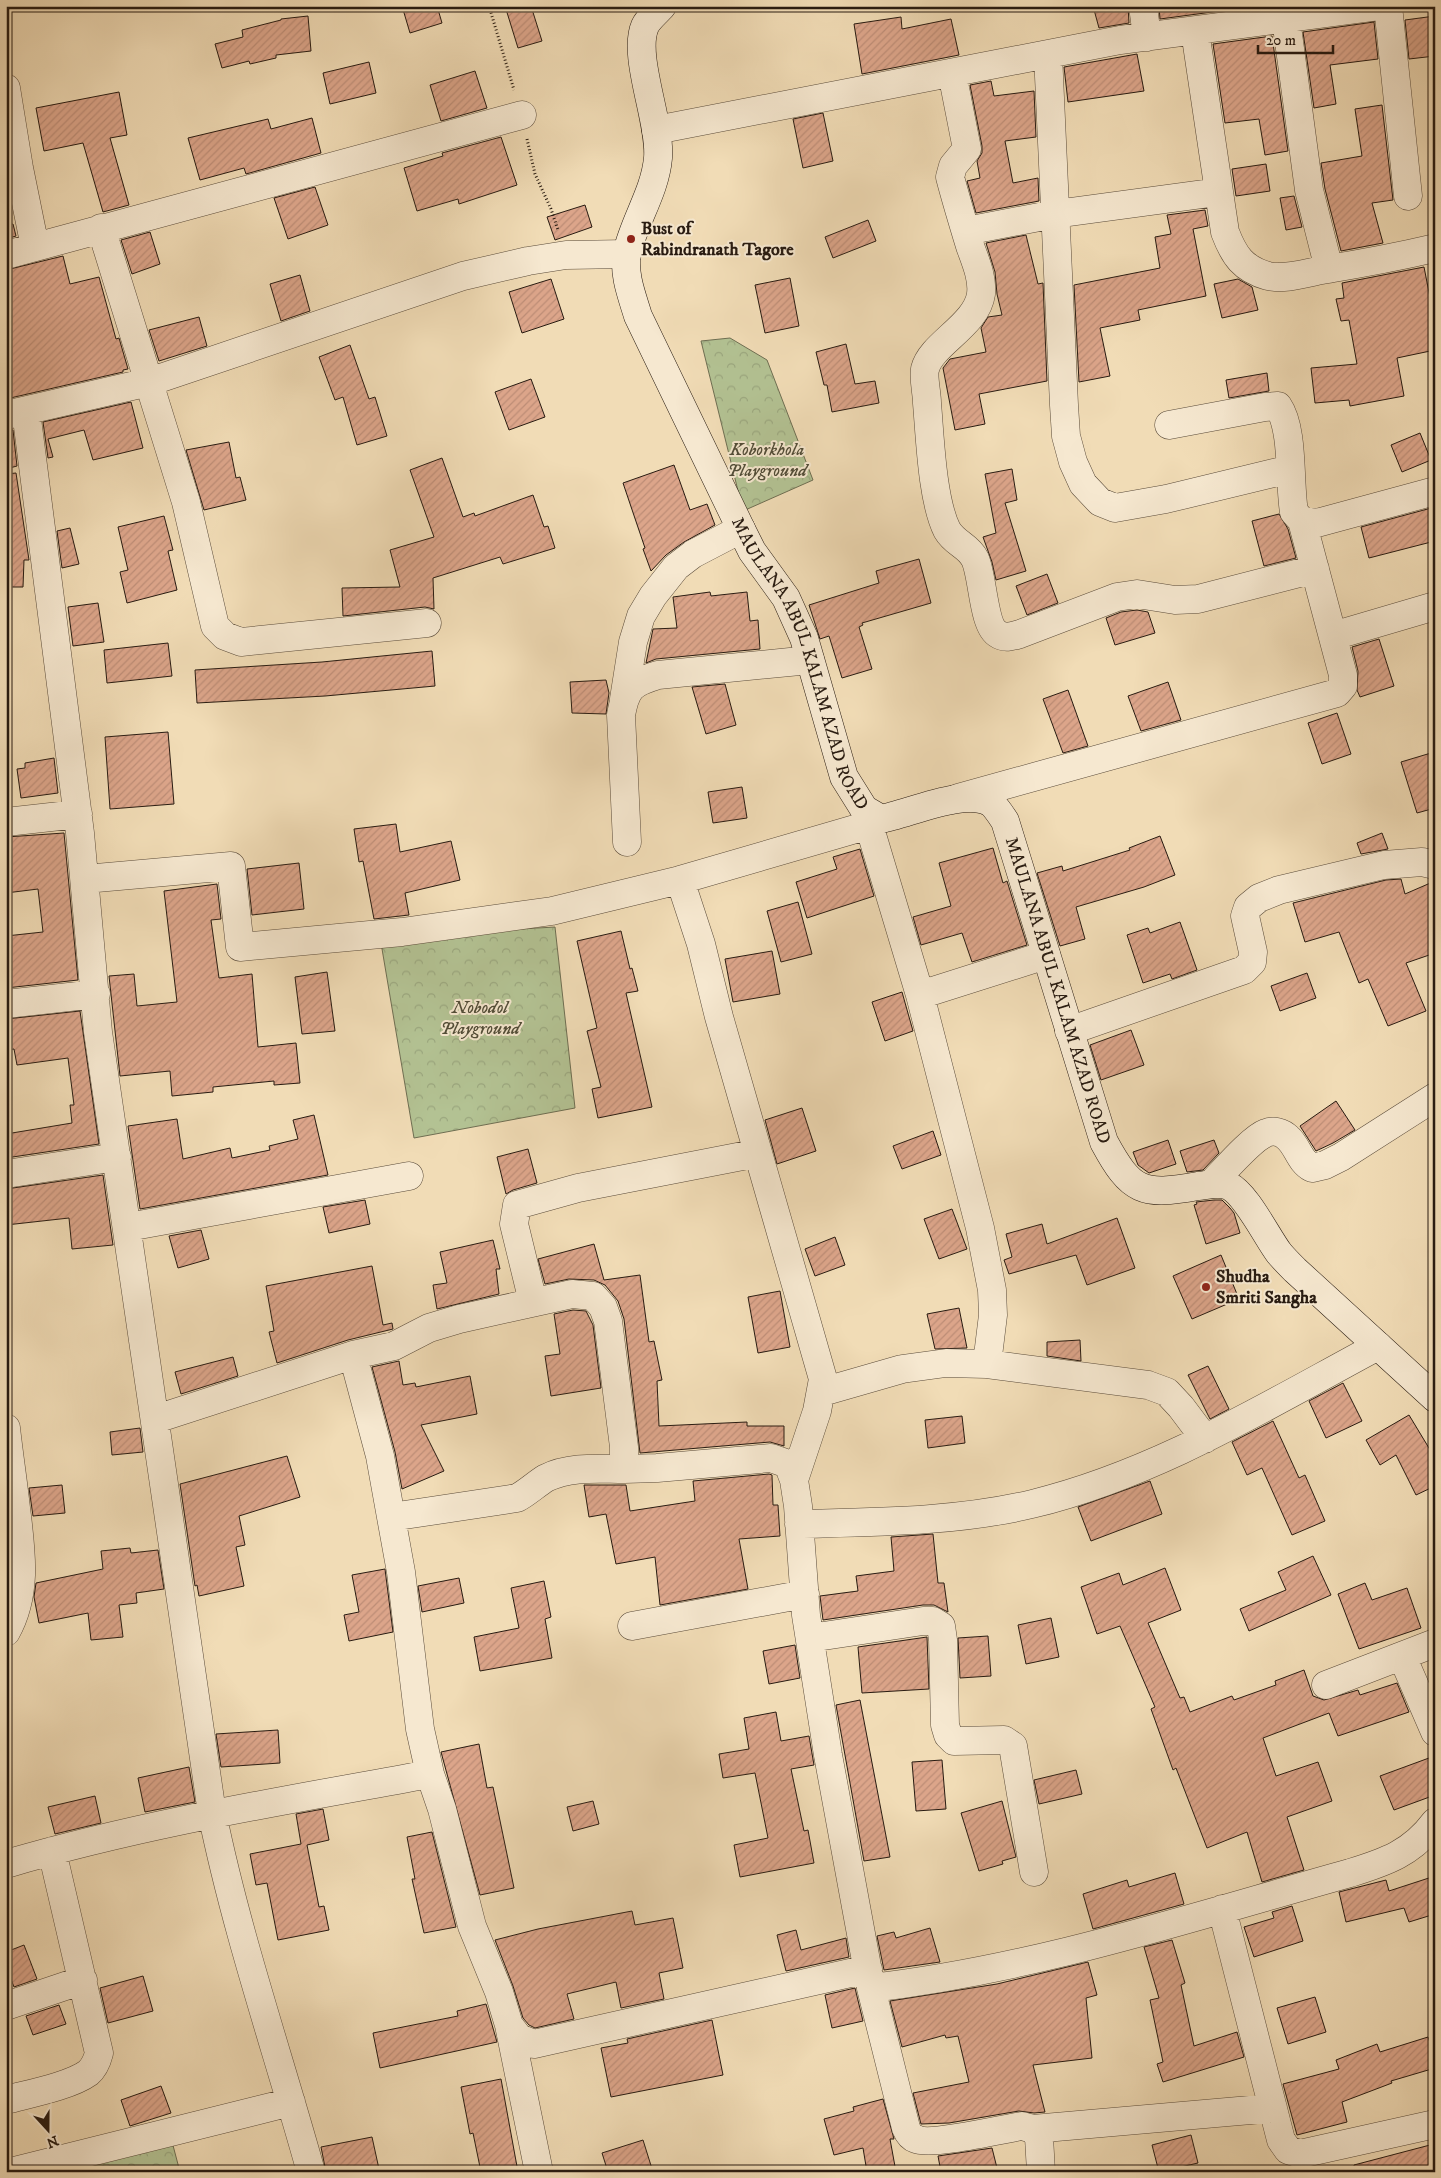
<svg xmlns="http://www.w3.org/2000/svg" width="1441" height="2178" font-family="'IM FELL DW Pica',serif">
	<defs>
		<pattern id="forest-crowns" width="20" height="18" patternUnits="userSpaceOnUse" patternTransform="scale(1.25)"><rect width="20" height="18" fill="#b3c293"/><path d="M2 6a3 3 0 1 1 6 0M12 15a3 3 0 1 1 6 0" fill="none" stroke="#9aa67e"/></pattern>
		<pattern id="building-hatch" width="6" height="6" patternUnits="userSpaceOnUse" patternTransform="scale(1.25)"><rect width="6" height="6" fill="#dca58a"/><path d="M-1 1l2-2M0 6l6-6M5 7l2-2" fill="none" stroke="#bd8d76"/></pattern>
	</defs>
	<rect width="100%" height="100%" fill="#f1dcb6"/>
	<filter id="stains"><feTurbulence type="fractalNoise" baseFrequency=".004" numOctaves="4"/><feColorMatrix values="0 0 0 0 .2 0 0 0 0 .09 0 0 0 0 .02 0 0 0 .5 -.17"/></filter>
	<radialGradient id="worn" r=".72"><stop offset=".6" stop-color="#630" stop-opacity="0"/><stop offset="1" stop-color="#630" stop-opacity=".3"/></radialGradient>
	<path fill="url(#forest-crowns)" stroke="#6e6e52" d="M730 338 767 360 813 480 743 511 701 341Z
		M555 927 575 1108 414 1138 380 937Z
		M170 2134 180 2172H82L78 2157Z"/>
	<path fill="url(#building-hatch)" stroke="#281b11" d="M402 6H437L442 23 410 33Z
		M505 6H531L542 41 518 48Z
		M1093 6H1128L1129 23 1099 28Z
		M1159 6H1257L1160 19Z
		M308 16 311 51 276 55V58L250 64 249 61 222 68 215 44 243 37 242 30 281 20V19Z
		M1435 16V56L1409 59 1405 20Z
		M901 17 902 29 951 19 959 55 862 74 854 24Z
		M1374 22 1378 59 1330 65 1336 104 1314 108 1303 32Z
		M1272 36 1288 151 1265 155 1259 119 1225 123 1213 44Z
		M1137 54 1144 91 1068 102 1064 67Z
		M369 62 376 93 330 104 323 73Z
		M475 71 487 108 441 121 430 85Z
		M991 81 994 96 1034 91 1036 137 1005 141 1013 183 1038 178 1039 201 976 213 967 181 980 178 977 161 982 153V146L970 85Z
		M119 92 127 135 110 138 129 205 103 212 83 143 44 151 36 108Z
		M1382 105 1393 200 1372 203 1383 243 1341 251 1325 189 1321 163 1362 156 1355 109Z
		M823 113 833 161 803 168 793 119Z
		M312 118 321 153 246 174 244 168 200 180 188 138 268 119 271 129Z
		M501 137 517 185 459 204 458 199 417 211 404 168 443 156 442 153Z
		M1266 164 1270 191 1236 196 1232 169Z
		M315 187 328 225 288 239 274 198Z
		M1294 196 1302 227 1286 230 1280 198Z
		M585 205 592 227 555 240 547 217Z
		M1205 210 1208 226 1193 229 1206 296 1138 310 1140 320 1100 328 1110 376 1079 382 1074 285 1160 268 1155 237 1171 234 1167 215Z
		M868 220 876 241 833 258 825 237Z
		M13 224 16 236 6 239V225Z
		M150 232 160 264 132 274 121 240Z
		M1026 235 1038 284 1043 283 1047 381 979 394 985 424 955 430 943 368 950 359 986 352 981 328 988 317 1002 315 997 294 995 272 986 243Z
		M63 256 70 284 99 277 116 339 119 338 128 369 123 370V372L6 399V270Z
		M1424 267 1435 323V350L1397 358 1404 396 1350 406 1349 400 1315 403 1311 368 1357 364 1349 320 1341 321 1336 299 1344 298 1342 283Z
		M300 275 310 311 281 321 270 284Z
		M790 278 799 326 765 333 755 285Z
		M551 279 564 319 522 333 509 292Z
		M1238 279 1252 287 1258 310 1222 318 1214 284Z
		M199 317 207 346 159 361 149 330Z
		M846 344 855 384 875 381 879 403 832 412 827 385H824L816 352Z
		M350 345 369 399 375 397 387 436 357 445 343 397 335 400 319 357Z
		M1267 373 1269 391 1229 398 1226 380Z
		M531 379 545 417 509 430 495 392Z
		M131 402 143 448 93 460 84 430 48 439 53 457 48 458 43 422Z
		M6 430H13L17 466 6 469Z
		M1420 433 1431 460 1402 472 1391 445Z
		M229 442 236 478 240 477 246 500 204 510 186 450Z
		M442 458 463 517 474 513 475 516 533 495 544 527 548 526 555 548 503 564 500 557 433 578 434 609 425 607 343 616 342 588 400 587 390 550 434 537 410 470Z
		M674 465 690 510 707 504 715 525 684 542 666 555 651 571 643 549 645 548 623 483Z
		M1012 469 1017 500 1005 503 1026 571 996 580 992 562 983 537 996 533 985 474Z
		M16 473 29 560H24L23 587H6V474Z
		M1435 507V541L1369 558 1361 527Z
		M1279 514 1288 529 1296 558 1264 566 1252 521Z
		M164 516 173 550 168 551 177 590 127 603 120 572 128 570 118 527Z
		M70 528 79 564 62 568 57 531Z
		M919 559 931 603 862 623 863 625 859 627 872 669 842 678 829 636 820 639 809 605 879 583 876 571Z
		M1047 574 1058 603 1027 615 1016 586Z
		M710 592 711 596 747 592 750 621 758 620 760 649 656 659 646 663 653 629 677 628 673 597Z
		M98 603 104 642 73 646 68 607Z
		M1137 610 1148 612 1155 633 1115 645 1106 618 1121 612Z
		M1379 639 1394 686 1360 697 1357 690 1358 671 1352 647Z
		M168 643 172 676 107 683 104 650Z
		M432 651 435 686 325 696 197 703 195 670 322 662Z
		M606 680 609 693 606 714 572 713 570 682Z
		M1168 682 1181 720 1141 731 1128 696Z
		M725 684 736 725 706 734 692 687Z
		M1068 690 1088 746 1063 753 1043 699Z
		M1337 713 1351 754 1322 764 1308 723Z
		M168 732 174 804 110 809 105 737Z
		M1431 753 1435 764V808L1417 813 1401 762Z
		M54 758 58 793 21 798 17 769 25 768V763Z
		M742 787 747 818 713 823 708 792Z
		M396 824 400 852 451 841 460 880 405 893 409 915 374 919 363 861 359 862 354 829Z
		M64 833 78 980 6 988V936L43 932 38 889 6 893V837Z
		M1382 833 1388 849 1361 854 1357 843Z
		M1160 836 1175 875 1144 887 1076 907 1085 939 1060 946 1037 873 1062 866 1063 871 1130 850 1129 848Z
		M993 848 1003 883 1007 881 1027 945 972 962 962 933 921 945 913 917 951 906 939 863Z
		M860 849 874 896 807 918 796 882 837 869 833 857Z
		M299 863 304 909 252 915 247 869Z
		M1401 879 1405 894 1435 881V953L1406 963 1426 1011 1388 1026 1368 979 1359 983 1339 932 1305 942 1293 903 1386 880Z
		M217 884 221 919 211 920 219 978 252 974 258 1047 296 1043 300 1083 274 1085V1081L213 1087V1092L172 1096 170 1071 120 1076 109 976 134 974 137 1006 177 1002 164 891Z
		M798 902 812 954 781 962 767 911Z
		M1180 922 1197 970 1172 979 1170 974 1143 983 1127 935 1148 928 1150 933Z
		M621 931 630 969 632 968 638 991 626 993 652 1107 598 1118 592 1089 601 1087 587 1031 597 1028 577 941Z
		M772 951 780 994 733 1002 725 959Z
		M327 972 335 1031 302 1034 295 977Z
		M1307 973 1316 998 1280 1011 1271 986Z
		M902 992 913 1031 885 1041 872 1002Z
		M80 1011 99 1144 6 1158V1134L72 1123 70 1105H74L68 1058 17 1065 14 1049 6 1050V1019Z
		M1131 1030 1144 1065 1101 1080 1090 1045Z
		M1336 1101 1355 1130 1333 1143 1316 1151 1300 1126Z
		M802 1108 816 1151 777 1164 765 1120Z
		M314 1115 328 1175 140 1209 128 1126 177 1119 183 1159 230 1148 232 1158 270 1150 269 1146 298 1139 293 1120Z
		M933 1131 941 1155 902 1169 893 1146Z
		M1168 1140 1176 1164 1149 1173 1138 1165 1133 1152Z
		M1214 1140 1219 1153 1203 1170 1187 1172 1180 1151Z
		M528 1149 537 1183 513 1190 506 1194 497 1157Z
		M103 1175 113 1245 72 1249 69 1218 6 1225V1189Z
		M365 1200 370 1224 329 1233 323 1207Z
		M1214 1200H1222L1230 1208 1234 1213 1240 1233 1206 1244 1194 1205 1197 1204 1196 1202Z
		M952 1209 967 1249 939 1259 924 1219Z
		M1117 1218 1135 1268 1087 1285 1076 1255 1009 1274 1004 1260 1012 1257 1006 1234 1042 1224 1047 1244Z
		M201 1230 209 1259 178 1268 169 1236Z
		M835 1237 845 1265 815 1276 805 1249Z
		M493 1240 500 1269H496L499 1294 437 1309 433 1285 447 1283 440 1252Z
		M594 1244 604 1280 640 1275 649 1342 654 1341 662 1380 657 1381 659 1426 747 1422V1426H784V1446L770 1442 640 1453 624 1319 618 1301 605 1285 594 1280 569 1279 545 1284 538 1259Z
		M1221 1255 1239 1299 1192 1319 1173 1276Z
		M372 1266 383 1325 392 1323 393 1329 348 1340 277 1363 269 1332 274 1331 266 1286Z
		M780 1291 790 1347 758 1353 748 1297Z
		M959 1308 967 1348 935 1349 927 1314Z
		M573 1310 586 1311 593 1325 601 1388 551 1396 545 1356 560 1354 554 1314Z
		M1080 1340 1081 1361 1047 1356V1342Z
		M233 1357 238 1376 181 1394 175 1372Z
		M399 1361 403 1385 415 1383 416 1387 470 1376 477 1414 421 1425 444 1471 402 1489 395 1452 372 1367Z
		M1208 1366 1229 1409 1210 1419 1188 1375Z
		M1343 1383 1362 1421 1326 1438 1309 1401Z
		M1409 1415 1435 1458V1486L1416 1495 1396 1455 1380 1465 1366 1440Z
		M962 1416 965 1443 928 1448 925 1420Z
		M1273 1421 1299 1478 1305 1475 1325 1521 1292 1535 1262 1468 1247 1475 1232 1442Z
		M140 1428 143 1452 112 1455 110 1432Z
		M287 1456 300 1497 239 1516 245 1545 236 1547 244 1586 199 1596 197 1585 195 1586 180 1484Z
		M769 1474 772 1475 773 1505H778L780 1536 739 1539 748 1589 660 1605 655 1557 616 1564 606 1514 589 1517 584 1485H626L630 1511 695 1501 693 1481Z
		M1150 1481 1162 1514 1091 1541 1078 1507Z
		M62 1485 65 1513 33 1516 29 1488Z
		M933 1534 938 1583H944L948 1612 934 1605H923L823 1620 820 1596 858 1591 856 1576 894 1571 891 1537Z
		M130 1548 131 1553 158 1550 164 1589 136 1593 137 1603 119 1605 123 1637 91 1640 88 1613 39 1623 34 1597 36 1583 103 1569 101 1551Z
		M1313 1556 1331 1595 1249 1631 1240 1609 1286 1590 1278 1572Z
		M1165 1568 1181 1610 1148 1623 1180 1698 1184 1697 1190 1712 1232 1696 1234 1700 1276 1685 1275 1681 1304 1670 1313 1696 1324 1700 1358 1690 1360 1695 1397 1683 1409 1712 1338 1736 1329 1713 1263 1738 1276 1776 1318 1762 1332 1801 1287 1817 1304 1870 1262 1882 1247 1832 1207 1848 1176 1768 1173 1770 1151 1709 1155 1707 1120 1626 1097 1634 1081 1587 1119 1573 1123 1585Z
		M385 1569 393 1632 349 1641 344 1615 359 1612 352 1575Z
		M459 1578 464 1603 422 1612 418 1586Z
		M544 1581 551 1617 545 1619 552 1658 480 1671 474 1637 519 1628 511 1588Z
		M1365 1583 1372 1600 1407 1588 1421 1628 1359 1649 1338 1594Z
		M1051 1618 1059 1657 1026 1664 1018 1625Z
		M988 1636 991 1676 960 1678 958 1638Z
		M927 1637 929 1689 862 1693 858 1647Z
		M795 1645 800 1678 769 1684 763 1651Z
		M860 1700 890 1857 864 1861 836 1705Z
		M776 1712 781 1741 809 1736 814 1765 791 1769 804 1831 808 1830 814 1863 740 1877 734 1845 768 1838 755 1773 723 1778 719 1754 749 1749 744 1718Z
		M278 1730 280 1763 221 1767 216 1734Z
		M479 1744 487 1788 493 1787 514 1888 480 1895 441 1752Z
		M1429 1758 1435 1773V1795L1394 1810 1380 1776Z
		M942 1760 946 1809 916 1811 912 1762Z
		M189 1767 195 1802 145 1812 138 1778Z
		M1076 1770 1082 1794 1039 1804 1034 1780Z
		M95 1796 101 1823 55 1834 48 1807Z
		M593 1801 599 1824 573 1831 567 1807Z
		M1002 1801 1016 1857 1002 1861 1003 1864 979 1871 961 1813Z
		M323 1809 329 1840 307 1845 319 1907 324 1906 329 1930 278 1940 267 1883 256 1885 250 1854 301 1844 296 1814Z
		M432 1832 456 1927 424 1933 412 1879H415L407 1837Z
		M1175 1873 1184 1904 1093 1929 1083 1894 1127 1880 1129 1887Z
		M1435 1876V1914L1409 1922 1404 1908 1346 1922 1339 1892 1386 1880 1389 1891Z
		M1292 1906 1303 1941 1254 1957 1244 1927 1274 1918 1272 1912Z
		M632 1911 635 1925 673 1918 683 1968 659 1973 664 1999 621 2008 616 1982 567 1994 574 2019 535 2028 529 2025 523 2018 513 1986 495 1940 538 1929Z
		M930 1928 940 1962 884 1970 877 1936 894 1932 896 1938Z
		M796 1930 801 1950 846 1938 849 1957 786 1971 777 1935Z
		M1172 1940 1185 1983 1181 1985 1194 2046 1237 2032 1244 2057 1163 2082 1157 2064 1163 2062 1150 2000 1159 1998 1144 1947Z
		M24 1945 37 1979 14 1987 6 1966V1952Z
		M1088 1962 1097 1995 1086 1998 1092 2058 1033 2065 1045 2112 1034 2113 1019 2111 949 2123 921 2124 913 2093 969 2082 958 2036 946 2038 945 2035 902 2047 890 2001 997 1984Z
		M143 1976 153 2011 108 2023 100 1988Z
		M855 1988 863 2021 832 2028 825 1995Z
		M1315 1997 1326 2032 1288 2044 1277 2008Z
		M486 2004 497 2042 380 2068 373 2033 458 2016 457 2011Z
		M59 2005 66 2024 33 2035 26 2016Z
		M712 2020 723 2075 611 2097 601 2048 628 2043 627 2039Z
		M1428 2037 1435 2057V2068L1391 2081 1392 2083 1342 2102 1347 2122 1297 2135 1283 2084 1339 2069 1336 2060 1377 2044 1380 2052Z
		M501 2079 518 2172H481L473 2133 470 2134 461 2087Z
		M161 2086 171 2113 130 2126 121 2100Z
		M883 2099 894 2139H890L896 2172H867L863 2148 834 2155 824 2119 854 2111 853 2107Z
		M1191 2135 1198 2163 1159 2172 1152 2145Z
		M372 2137 379 2169 363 2172H326L321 2147Z
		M643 2140 653 2172H608L602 2153Z
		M1430 2145 1435 2172H1354V2165Z
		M992 2148 998 2172H941L938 2156Z"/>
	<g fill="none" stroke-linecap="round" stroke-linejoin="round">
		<g stroke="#5a4b3a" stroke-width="29">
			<path id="street" d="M1143 6 1147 37
				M1388 6 1408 196
				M1286 19 1309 190 1329 269
				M1195 31 1225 232C1234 256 1243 269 1268 276 1284 280 1306 273 1322 270 1359 264 1397 257 1435 248
				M1048 54 1064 405 1066 436 1073 462 1083 484 1100 502 1115 508 1166 499 1290 469
				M952 73 967 149 953 166 950 177C956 200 963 223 970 246 975 260 983 278 981 294 977 325 931 344 925 369 923 378 927 393 927 403 930 437 932 500 947 530 955 544 968 545 975 559 983 576 983 626 998 634 1005 639 1013 636 1020 634L1117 597 1137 594 1175 600 1198 599 1315 569
				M6 88 19 168 35 247
				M656 130 1120 40 1379 6
				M101 228 186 502 215 626 225 636 241 642 427 623
				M966 231 1055 214 1218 192
				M6 255 522 115
				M26 411 80 833 98 1032 212 1813C237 1935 278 2053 311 2172
				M6 415 149 382 463 276 528 261 566 255 627 254
				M1169 425 1265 407 1278 406C1294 429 1289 483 1294 512L1302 521 1317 523 1435 491
				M1333 636 1435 606
				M624 699 633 642 641 616 653 596 676 567 693 554 741 529
				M958 798 1337 693 1343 686V675L1302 521
				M6 822 78 814
				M869 825 920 995 980 1228 992 1290 993 1315 987 1364
				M627 842 621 715C626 688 631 683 658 675L810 660
				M85 879 231 866 240 947 402 932 552 911 680 880
				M920 995 1046 955
				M6 1004 96 994
				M1069 1031 1244 970 1252 962 1253 952 1245 916 1248 907 1259 898 1279 890 1384 865 1422 862 1435 865
				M6 1174 117 1157
				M1211 1184C1223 1172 1252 1138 1266 1133 1273 1130 1282 1132 1288 1138 1298 1147 1299 1161 1312 1168L1325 1165 1341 1157 1435 1097
				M128 1227 409 1176
				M533 1302 514 1224 517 1205 578 1188 758 1153
				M353 1355 380 1456 391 1517 401 1572 420 1729 430 1774 442 1809 472 1926 499 1992 509 2025 519 2038 534 2044 868 1969
				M822 1392 902 1369 946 1363 987 1364 1148 1385 1167 1392 1181 1407 1205 1439
				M156 1419 353 1355 394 1346 429 1328 459 1319 572 1294 593 1296 603 1307 608 1321 624 1447V1469L657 1468 771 1458 788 1464 794 1480 798 1506 806 1615 828 1755 871 1988 906 2128C908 2133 910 2137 916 2139 930 2146 1003 2129 1022 2126L1033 2129 1039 2137 1041 2172
				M6 1428C9 1455 13 1481 16 1508 21 1550 28 1593 6 1632
				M794 1480 817 1411 823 1379 719 1017 701 944 680 880 869 825 881 819
				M391 1517 517 1498C527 1493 536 1484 546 1478 571 1466 598 1469 624 1469
				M799 1524C876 1522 956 1522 1032 1504 1156 1474 1266 1406 1378 1346
				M632 1626 805 1594
				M810 1638 923 1621H933L941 1626 943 1640 945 1725 948 1735 954 1741 1004 1740 1013 1746 1034 1872
				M1402 1656 1435 1732
				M1326 1685 1435 1643
				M6 1864C145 1823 288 1800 430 1774
				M1222 1909 1281 2140 1288 2150 1300 2154 1435 2124
				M871 1988C1035 1969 1192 1917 1350 1873 1386 1862 1412 1853 1435 1822
				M6 2006 83 1980
				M509 2025 539 2172
				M6 2100C28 2094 70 2086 88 2073 94 2068 97 2061 99 2053L52 1851
				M1033 2129 1273 2108
				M10 2172 291 2102"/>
		</g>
		<g stroke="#281b11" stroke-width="29">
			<g id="secondary">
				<path id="s1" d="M662 6C657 12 648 19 645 26 632 56 661 122 658 158 655 192 634 221 627 253 623 274 632 296 638 316L741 529 752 551 786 598 804 638 844 777 864 809 881 819C909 814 966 787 991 803 996 807 1001 815 1005 821L1104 1142C1131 1192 1142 1196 1198 1186 1207 1185 1220 1182 1229 1186 1246 1194 1267 1237 1279 1253 1284 1259 1289 1264 1295 1270L1435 1398"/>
			</g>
		</g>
		<path stroke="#281b11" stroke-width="3" stroke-dasharray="1 2.5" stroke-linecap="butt" d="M489 6 514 90
			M527 139 535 174 551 209 558 230"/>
		<use href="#street" stroke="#f6e8d0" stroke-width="28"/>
		<use href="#secondary" stroke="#f6e8d0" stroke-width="28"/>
	</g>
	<g fill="#8f2418" stroke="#f6e8d0" stroke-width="2">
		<circle cx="631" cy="239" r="5"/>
		<circle cx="1206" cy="1287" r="5"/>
	</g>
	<g text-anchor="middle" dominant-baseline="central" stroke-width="4" stroke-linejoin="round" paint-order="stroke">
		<g font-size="18" font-weight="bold" fill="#281b11" stroke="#f6e8d0" text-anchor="start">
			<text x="641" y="229">Bust of<tspan x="641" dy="21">Rabindranath Tagore</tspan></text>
			<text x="1216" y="1277">Shudha<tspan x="1216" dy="21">Smriti Sangha</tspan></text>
		</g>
		<g font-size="18" font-style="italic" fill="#524d38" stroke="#f6e8d0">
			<text x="767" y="450">Koborkhola<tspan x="767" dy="21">Playground</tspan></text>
			<text x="480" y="1008">Nobodol<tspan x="480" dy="21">Playground</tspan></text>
		</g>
		<g font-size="18" fill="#281b11" stroke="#f6e8d0">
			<text stroke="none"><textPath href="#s1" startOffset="710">MAULANA ABUL KALAM AZAD ROAD</textPath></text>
			<text stroke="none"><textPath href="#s1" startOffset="1204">MAULANA ABUL KALAM AZAD ROAD</textPath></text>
		</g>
	</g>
	<rect width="1441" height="2178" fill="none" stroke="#f1dcb6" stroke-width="25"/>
	<rect x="8" y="8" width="1426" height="2163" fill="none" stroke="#281b11" stroke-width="2.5"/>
	<rect x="12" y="12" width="1416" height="2153" fill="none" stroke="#281b11"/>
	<g transform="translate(48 2130) rotate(159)" stroke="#f6e8d0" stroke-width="4" paint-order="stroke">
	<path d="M0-4L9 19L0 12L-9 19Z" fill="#281b11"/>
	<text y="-8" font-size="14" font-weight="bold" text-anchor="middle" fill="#281b11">N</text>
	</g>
	<path d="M1258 45v8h75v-8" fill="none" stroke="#281b11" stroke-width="2.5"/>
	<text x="1266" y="45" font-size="15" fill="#281b11" stroke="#f6e8d0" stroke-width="4" paint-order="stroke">20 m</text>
	<rect width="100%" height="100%" filter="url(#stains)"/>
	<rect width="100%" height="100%" fill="url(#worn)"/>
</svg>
